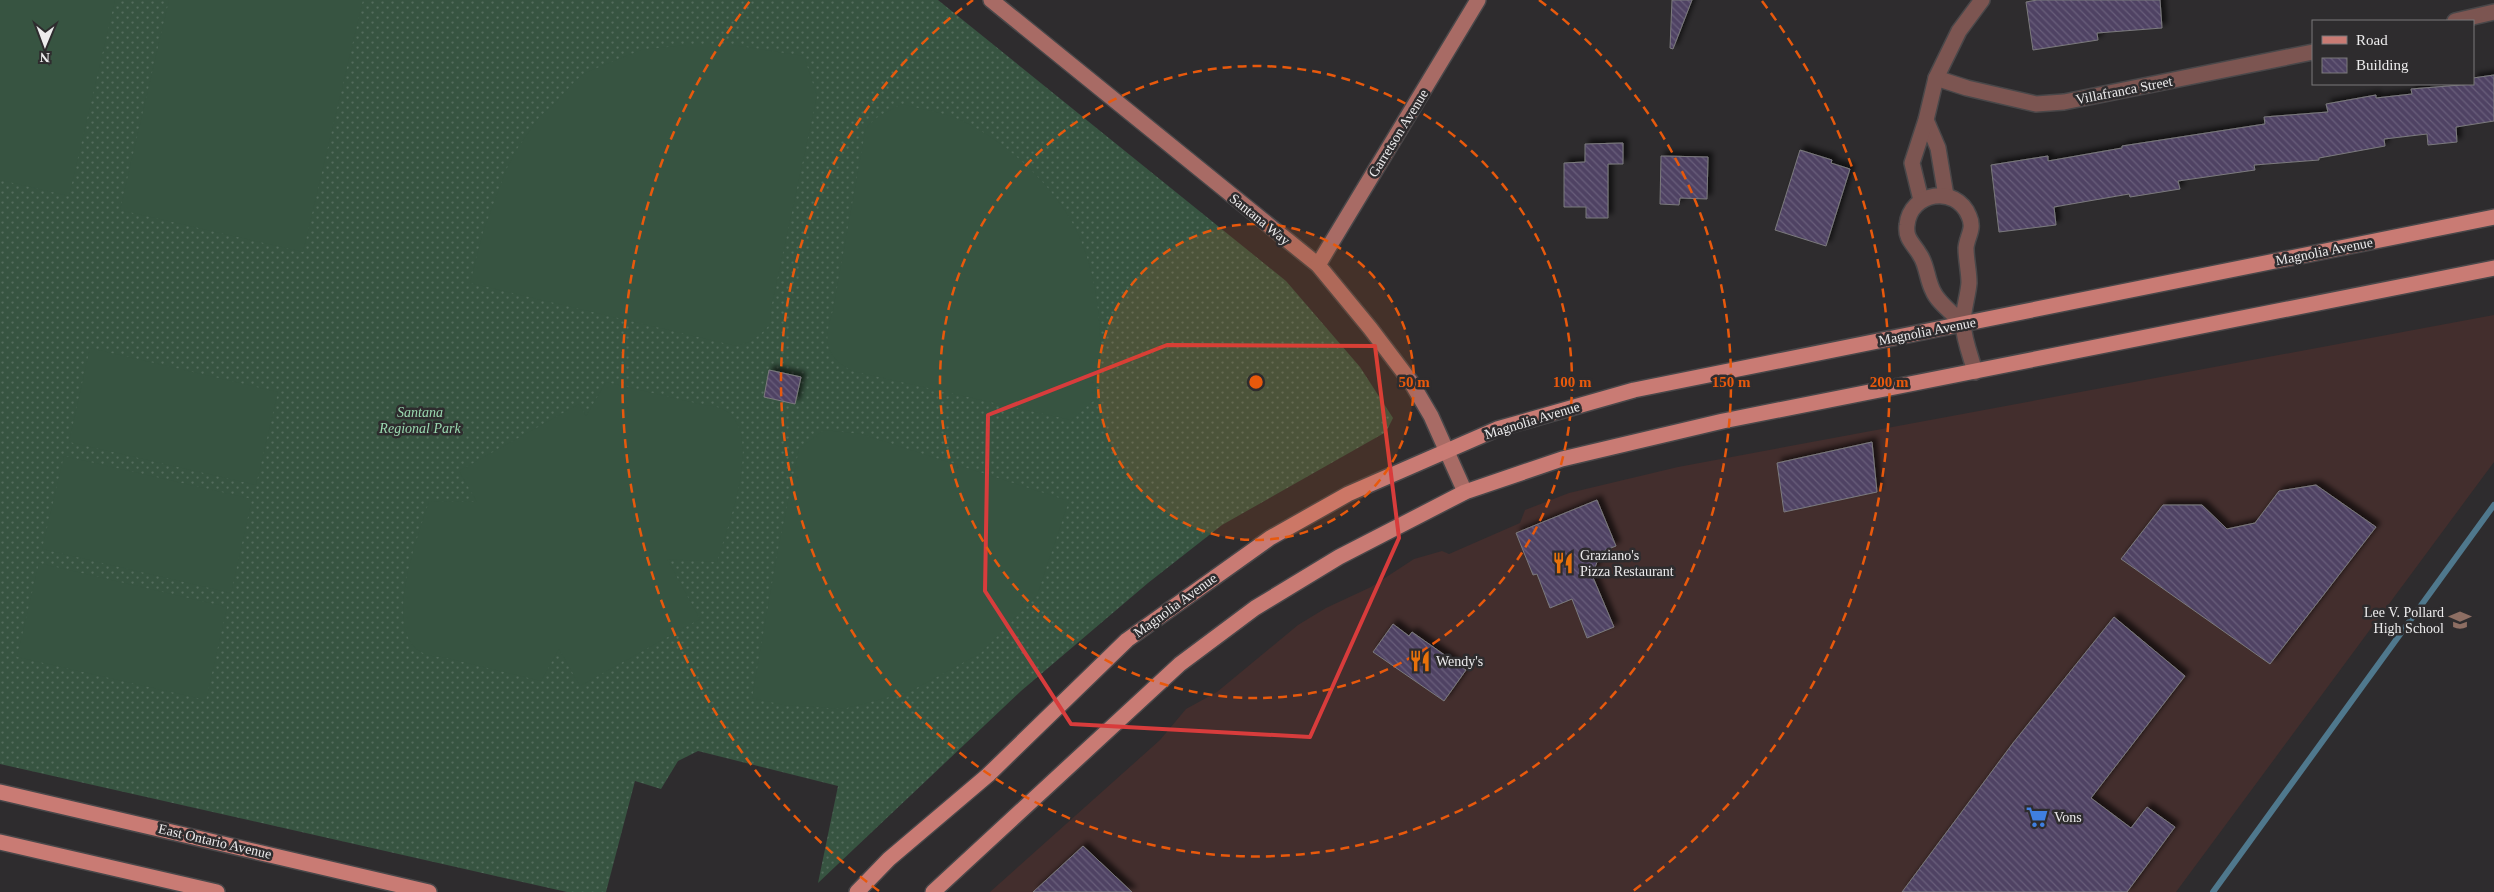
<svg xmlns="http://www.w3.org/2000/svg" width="2494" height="892" font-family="'Times New Roman',serif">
	<defs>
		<pattern id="grass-dots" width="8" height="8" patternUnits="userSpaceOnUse" patternTransform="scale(1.25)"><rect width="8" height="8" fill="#375441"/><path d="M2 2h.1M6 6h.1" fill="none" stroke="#546d5d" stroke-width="1.8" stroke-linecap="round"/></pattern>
		<pattern id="building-back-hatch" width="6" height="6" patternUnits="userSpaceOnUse" patternTransform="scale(1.25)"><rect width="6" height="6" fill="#4f4364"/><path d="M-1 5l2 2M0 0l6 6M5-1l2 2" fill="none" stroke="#695e7a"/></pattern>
		<filter id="shadow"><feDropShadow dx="4.5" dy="-4.5" stdDeviation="2.5" flood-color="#0009"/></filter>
	</defs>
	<rect width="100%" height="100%" fill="#2e2c2e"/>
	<!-- commercial -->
	<polygon fill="#432e2d" points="2494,315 2494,462 2176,892 990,892 1160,740 1186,709 1217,692 1298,625 1326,608 1371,587 1414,559 1442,551 1449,554 1520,523 1525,510 1569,493 1678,467"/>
	<!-- grass -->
	<polygon fill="url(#grass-dots)" points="0,0 938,0 1286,281 1360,367 1393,418 1386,432 1222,525 1148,583 1021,691 818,883 838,786 698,751 678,761 661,789 635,781 606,892 567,892 0,764"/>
	<!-- garden -->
	<g fill="#375441">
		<polygon points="0,0 115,0 69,196 0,180"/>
		<polygon points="169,0 363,0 303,252 120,210"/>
		<path d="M686 45H733L804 56 817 96 770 313 771 323C760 336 752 342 736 346L470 283 483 232 507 168 517 149 540 116 552 107 575 81 587 72 641 50Z"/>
		<path d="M902 104C919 109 937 111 953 117 998 134 1051 182 1073 224 1091 256 1099 301 1100 337 1101 358 1096 381 1093 401L1071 420 852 371C823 355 824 340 833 310L866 127 879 116Z"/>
		<polygon points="90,348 278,392 256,485 69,442"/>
		<path d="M606 382 704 405C776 407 728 524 717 562L667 559 700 619 580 686 559 649 541 681 442 657C370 656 418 538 429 501L477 502 459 471 579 404 586 416Z"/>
		<polygon points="824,430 861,434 1069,501 1037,595 981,653 909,692 843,709 784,705 752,698 777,555 799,449"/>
		<polygon points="64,456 252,499 231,593 42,549"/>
		<polygon points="39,563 227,607 206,700 17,657"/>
	</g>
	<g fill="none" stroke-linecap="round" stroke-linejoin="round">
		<!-- stream -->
		<polyline stroke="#4f788d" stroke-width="6" points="2213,892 2494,505"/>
	</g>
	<!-- building -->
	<g fill="url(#building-back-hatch)" stroke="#7b7a7d" filter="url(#shadow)">
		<polygon points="1672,0 1692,0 1673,49 1670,48"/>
		<polygon points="2037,0 2160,0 2162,28 2097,33 2098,40 2033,50 2026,2"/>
		<polygon points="2494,75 2494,121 2456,127 2457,142 2428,145 2427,134 2384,139 2385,146 2319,158 2319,160 2254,165 2255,170 2178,181 2180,189 2130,197 2129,194 2054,207 2056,225 1999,232 1991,165 2048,156 2048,161 2122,148 2122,146 2265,124 2264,117 2328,112 2326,104 2376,95 2376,98 2412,94 2411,89 2473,84 2473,78"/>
		<polygon points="1623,143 1623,164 1608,164 1608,218 1586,218 1586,207 1564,207 1564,163 1585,162 1585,144"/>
		<polygon points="1800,150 1832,160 1831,163 1850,169 1826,246 1775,230"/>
		<polygon points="1661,156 1708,157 1707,199 1680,198 1679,205 1660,204"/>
		<polygon points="769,370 801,377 795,404 764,397"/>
		<polygon points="1872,442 1877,492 1784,512 1777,463"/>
		<polygon points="2316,485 2376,527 2270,664 2121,559 2163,505 2202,505 2227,529 2255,523 2279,491"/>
		<polygon points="1597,500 1616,546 1601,552 1592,575 1614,627 1587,638 1572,599 1550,608 1537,574 1533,575 1516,533"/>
		<polygon points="2114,617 2185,676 2091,798 2131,828 2147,807 2175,827 2127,892 1902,892 2013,743"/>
		<polygon points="1393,624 1409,636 1412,632 1466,670 1444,701 1373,652"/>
		<polygon points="1083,846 1132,892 1033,892"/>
	</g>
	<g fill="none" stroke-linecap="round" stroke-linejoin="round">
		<!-- street casing -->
		<g stroke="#494749" stroke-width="18">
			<g id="street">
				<polyline points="2455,21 2494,12"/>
				<polyline points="1936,78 1967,88 2036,104 2064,102 2313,52"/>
				<polyline points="1926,120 1938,148 1946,196"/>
				<polyline points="1921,200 1912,163 1926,120 1936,78 1959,31 1982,0"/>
				<path d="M1963 324C1954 314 1938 303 1933 291 1927 280 1927 265 1920 255 1914 244 1905 239 1907 225 1910 192 1956 184 1969 216 1975 229 1967 236 1966 248 1966 260 1969 271 1969 283 1968 296 1963 310 1963 324 1964 340 1971 357 1975 372"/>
			</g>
		</g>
		<!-- secondary casing -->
		<g stroke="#494749" stroke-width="18">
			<g id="secondary">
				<polyline points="991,0 1318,265 1370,328 1411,382 1431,416 1465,492"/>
				<polyline points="1318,265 1478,0"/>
			</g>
		</g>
		<!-- primary casing -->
		<g stroke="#494749" stroke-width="18">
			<g id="primary">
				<polyline points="0,792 429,892"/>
				<polyline points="0,842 217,892"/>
				<polyline points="857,892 889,859 988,775 1127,640 1270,538 1348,494 1497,429 1634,390 2494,217"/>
				<polyline points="933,892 1180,664 1255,608 1339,557 1465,492 1562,459 1723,421 2494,268"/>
			</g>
		</g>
		<!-- street -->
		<use href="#street" stroke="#7c5551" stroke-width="15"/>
		<!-- secondary -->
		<use href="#secondary" stroke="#a86b65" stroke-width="15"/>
		<!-- primary -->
		<use href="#primary" stroke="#c97b74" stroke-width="15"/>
	</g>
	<!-- marked area -->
	<path fill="none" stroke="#d83c3c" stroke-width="4" stroke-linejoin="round" d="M1167 345 1375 346 1399 538 1310 737 1071 724 985 591 988 415Z"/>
	<!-- distance rings -->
	<circle cx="1256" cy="382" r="158" fill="#e8590c" fill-opacity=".12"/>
	<g fill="none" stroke="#e8590c" stroke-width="2.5" stroke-dasharray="9 6">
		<circle cx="1256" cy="382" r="158"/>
		<circle cx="1256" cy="382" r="316"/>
		<path d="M1539 0A475 475 0 1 1 973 0"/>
		<path d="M879 891A633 633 0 0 1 750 1M1762 1A633 633 0 0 1 1633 891"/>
	</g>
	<!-- icons -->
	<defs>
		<g id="restaurant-bare" transform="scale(1.725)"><path d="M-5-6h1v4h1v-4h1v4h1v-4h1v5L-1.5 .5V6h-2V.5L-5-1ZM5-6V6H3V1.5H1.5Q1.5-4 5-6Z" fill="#e8710a" stroke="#2e2c2e" stroke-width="2.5" paint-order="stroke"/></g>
		<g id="school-bare" transform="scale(1.725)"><path d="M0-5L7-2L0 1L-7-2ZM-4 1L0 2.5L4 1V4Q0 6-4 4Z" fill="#8d6e63" stroke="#2e2c2e" stroke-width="2.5" paint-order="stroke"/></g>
		<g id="supermarket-bare" transform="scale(1.725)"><path d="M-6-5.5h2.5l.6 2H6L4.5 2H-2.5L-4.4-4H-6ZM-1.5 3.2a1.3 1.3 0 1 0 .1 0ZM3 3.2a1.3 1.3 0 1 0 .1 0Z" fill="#3f7fe0" stroke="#2e2c2e" stroke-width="2.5" paint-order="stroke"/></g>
	</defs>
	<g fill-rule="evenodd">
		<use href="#restaurant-bare" x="1563" y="563"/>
		<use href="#school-bare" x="2460" y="620"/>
		<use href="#restaurant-bare" x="1420" y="661"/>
		<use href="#supermarket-bare" x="2037" y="817"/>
	</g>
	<g text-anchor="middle" stroke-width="5" stroke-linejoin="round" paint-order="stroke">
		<!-- street labels -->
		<g font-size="14" fill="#edeced" stroke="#2e2c2e">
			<text transform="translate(2124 90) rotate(-11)" y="5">Villafranca Street</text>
			<text transform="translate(1398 133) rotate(-58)" y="5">Garretson Avenue</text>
			<text transform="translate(1260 219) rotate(39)" y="5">Santana Way</text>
			<text transform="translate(2324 251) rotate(-11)" y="5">Magnolia Avenue</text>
			<text transform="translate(1927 331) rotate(-11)" y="5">Magnolia Avenue</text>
			<text transform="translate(1532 420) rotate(-17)" y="5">Magnolia Avenue</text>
			<text transform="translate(1175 605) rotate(-36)" y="5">Magnolia Avenue</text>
			<text transform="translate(215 841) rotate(13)" y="5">East Ontario Avenue</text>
		</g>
		<!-- park labels -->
		<g font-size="14" font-style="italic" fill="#9bdab1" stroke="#2e2c2e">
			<text x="420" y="417">Santana<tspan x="420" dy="16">Regional Park</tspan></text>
		</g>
		<!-- poi labels -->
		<g font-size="14" fill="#edeced" stroke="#2e2c2e" text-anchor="start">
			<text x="1580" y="560">Graziano's<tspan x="1580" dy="16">Pizza Restaurant</tspan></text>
			<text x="2444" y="617" text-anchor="end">Lee V. Pollard<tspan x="2444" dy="16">High School</tspan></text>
			<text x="1436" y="666">Wendy's</text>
			<text x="2054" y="822">Vons</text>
		</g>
	</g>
	<circle cx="1256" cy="382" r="8" fill="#e8590c" stroke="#2e2c2e" stroke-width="2.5"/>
	<g font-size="15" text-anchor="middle" font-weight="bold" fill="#e8590c" stroke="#2e2c2e" stroke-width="5" stroke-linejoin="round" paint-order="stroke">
		<text x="1414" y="387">50 m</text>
		<text x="1572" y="387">100 m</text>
		<text x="1731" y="387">150 m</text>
		<text x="1889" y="387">200 m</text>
	</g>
	<!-- legend -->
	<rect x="2312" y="20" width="162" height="65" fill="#2e2c2e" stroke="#7a797a"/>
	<rect x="2322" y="36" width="25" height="8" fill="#c97b74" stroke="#7a797a"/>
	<text x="2356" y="45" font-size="15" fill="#edeced">Road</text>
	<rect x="2322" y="58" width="25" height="15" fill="url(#building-back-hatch)" stroke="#7a797a"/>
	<text x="2356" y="70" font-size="15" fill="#edeced">Building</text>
	<!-- north arrow -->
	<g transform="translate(45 45) rotate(181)" stroke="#2e2c2e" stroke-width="4" paint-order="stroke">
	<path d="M0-4L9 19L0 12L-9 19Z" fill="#edeced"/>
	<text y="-8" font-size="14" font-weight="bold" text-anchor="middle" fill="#edeced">N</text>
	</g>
</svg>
